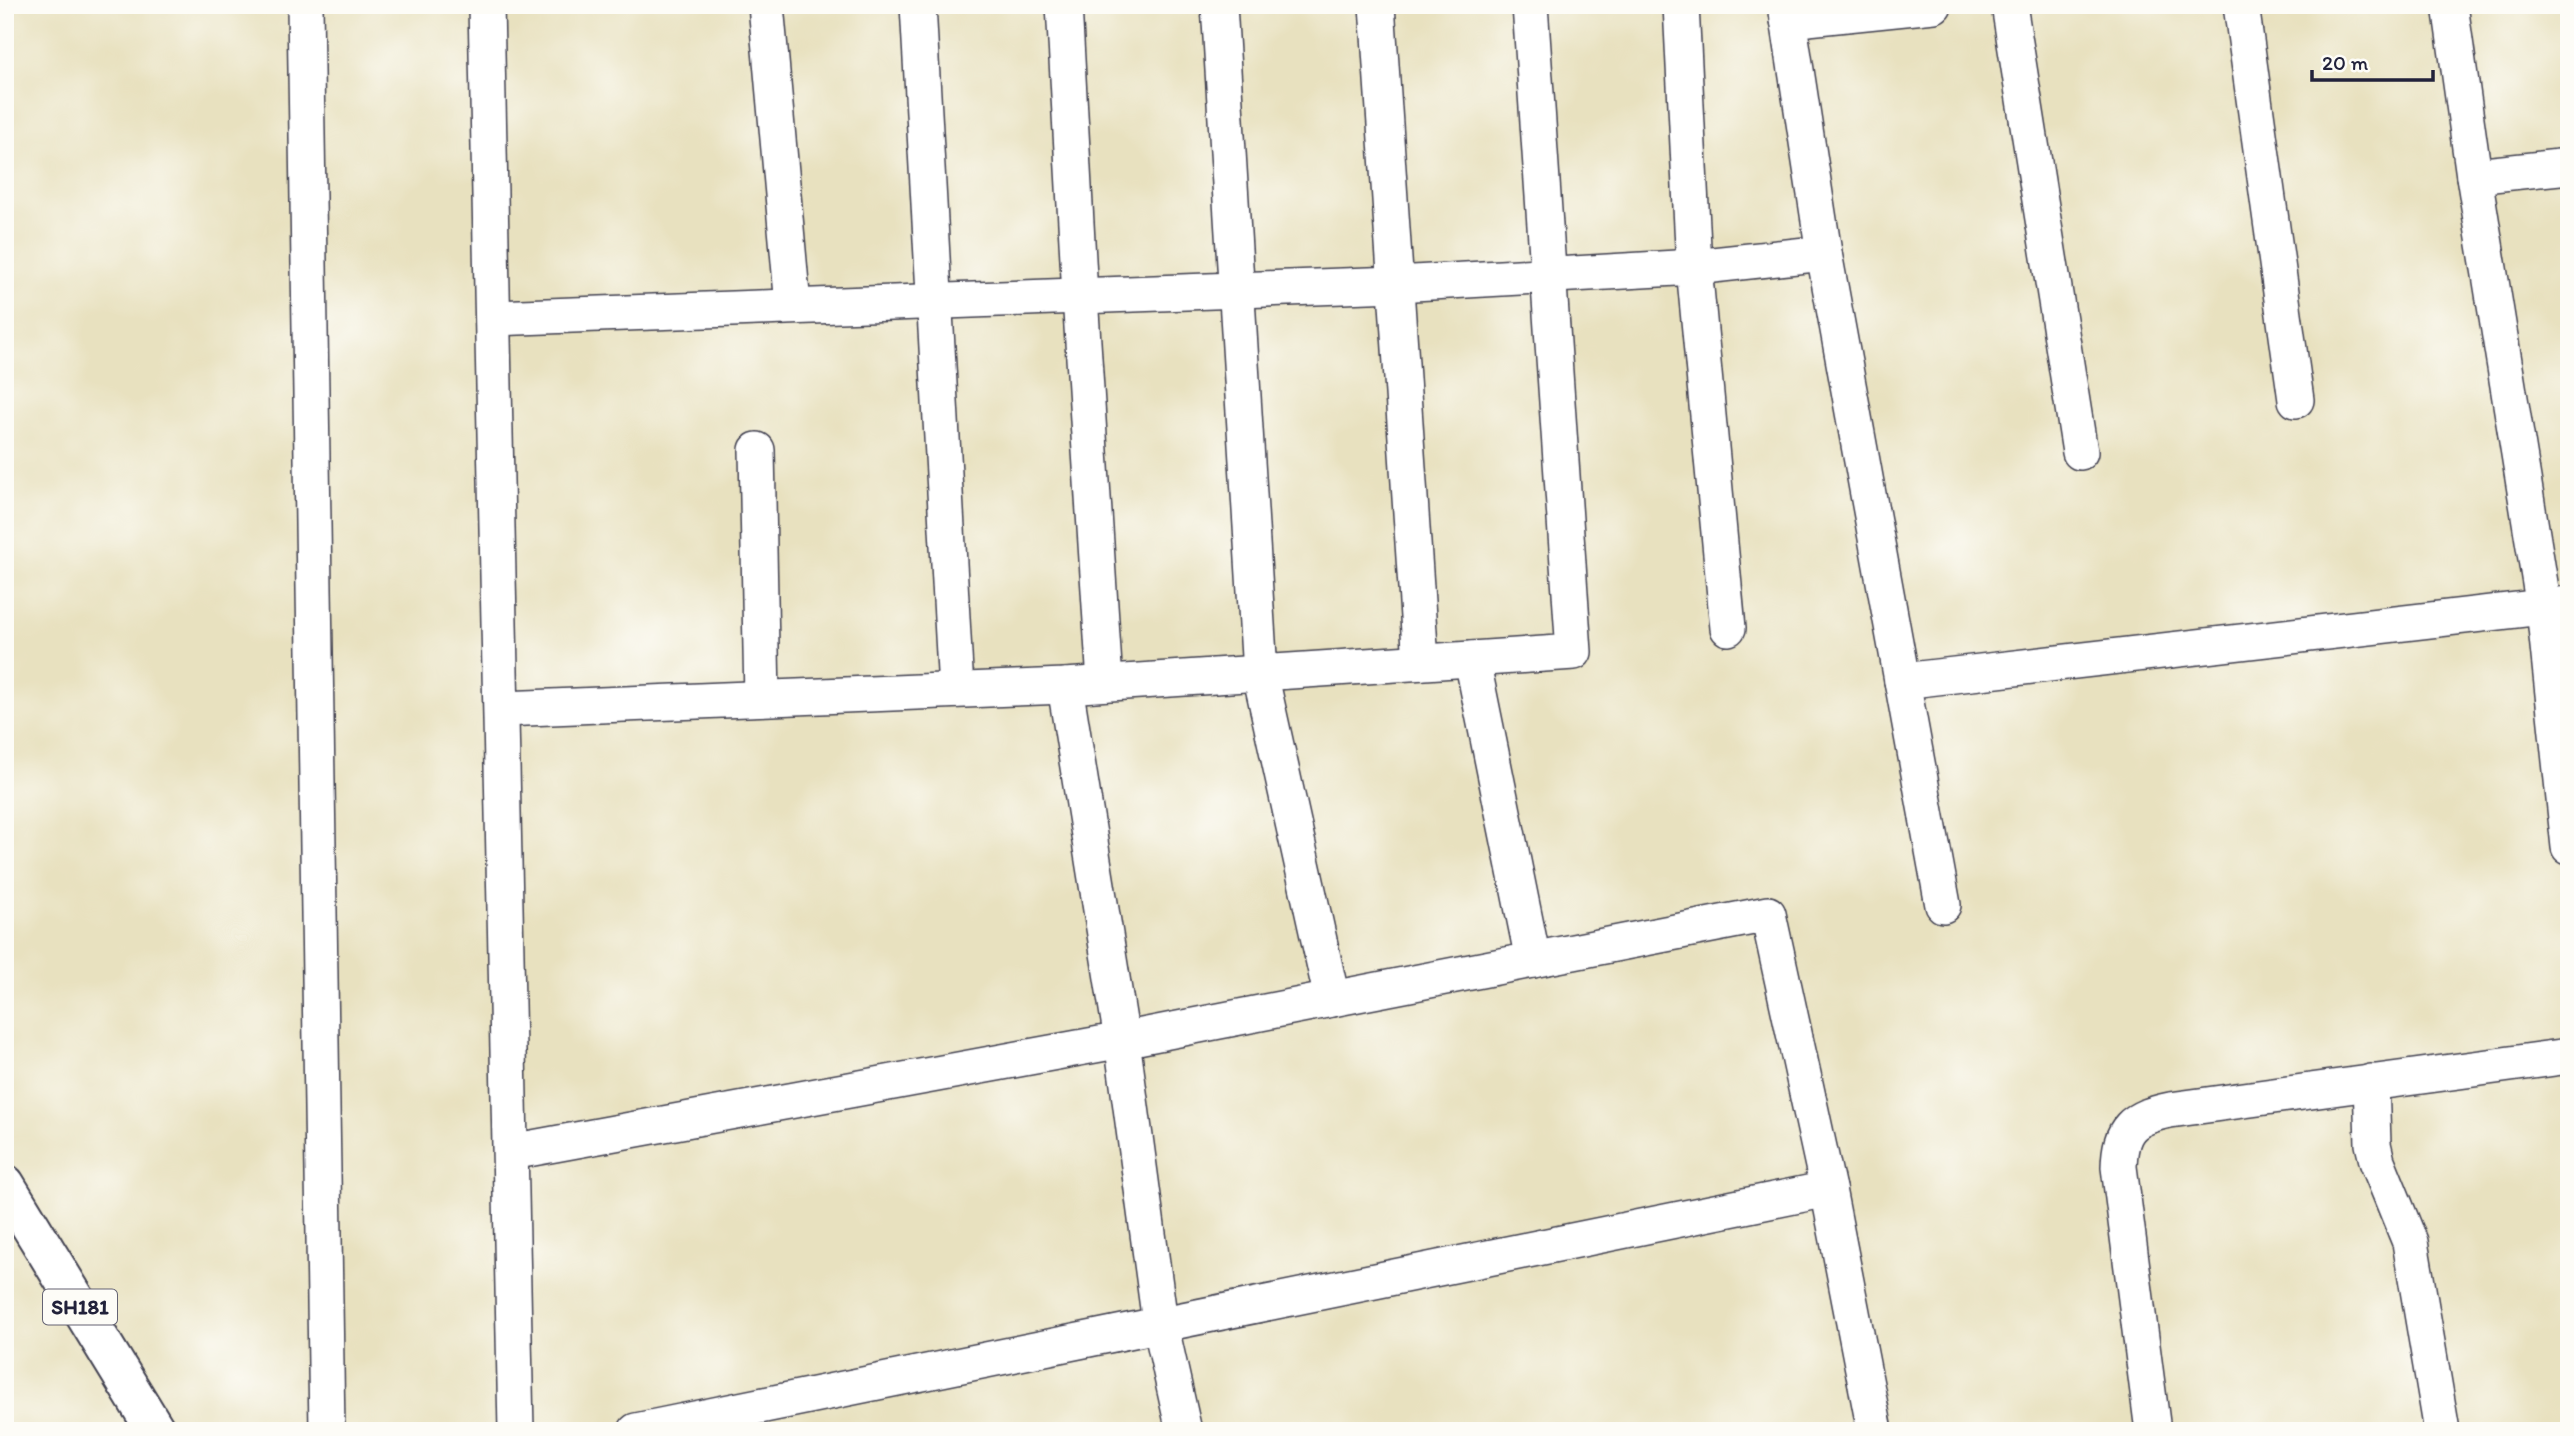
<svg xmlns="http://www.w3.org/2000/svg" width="2574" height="1436" font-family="Itim,sans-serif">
	<rect width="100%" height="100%" fill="#fdfcf7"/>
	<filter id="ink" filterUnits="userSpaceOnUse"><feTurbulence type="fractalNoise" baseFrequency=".0143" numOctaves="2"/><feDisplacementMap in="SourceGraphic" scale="14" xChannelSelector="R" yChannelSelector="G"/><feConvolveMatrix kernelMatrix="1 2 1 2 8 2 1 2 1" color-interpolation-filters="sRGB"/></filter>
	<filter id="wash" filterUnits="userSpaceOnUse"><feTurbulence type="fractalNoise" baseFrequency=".00686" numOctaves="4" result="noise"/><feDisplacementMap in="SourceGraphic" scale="28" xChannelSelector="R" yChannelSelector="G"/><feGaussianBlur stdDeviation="1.57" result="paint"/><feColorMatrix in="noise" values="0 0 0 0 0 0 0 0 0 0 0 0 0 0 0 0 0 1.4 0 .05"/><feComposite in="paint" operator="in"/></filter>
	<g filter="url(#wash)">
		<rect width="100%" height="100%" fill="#e8e1bf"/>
	</g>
	<g filter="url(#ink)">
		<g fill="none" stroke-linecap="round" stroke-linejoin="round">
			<!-- minor casing -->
			<g stroke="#403f4f" stroke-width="38">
				<g id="minor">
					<polyline points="305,5 327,1431"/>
					<polyline points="486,5 516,1431"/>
					<polyline points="766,5 793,306"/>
					<polyline points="918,5 956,690"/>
					<polyline points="1064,5 1080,296 1105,683"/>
					<polyline points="1219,5 1260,673 1332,999"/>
					<polyline points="1377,5 1421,662"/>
					<polyline points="1681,5 1694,267 1728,628"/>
					<polyline points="2009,5 2080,452"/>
					<polyline points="2241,5 2296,400"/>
					<polyline points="2450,5 2474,176 2544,608 2569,847"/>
					<polyline points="1788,20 1934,5"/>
					<polyline points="2474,176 2569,166"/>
					<polyline points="1824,253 1943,905"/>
					<polyline points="494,318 1396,284 1694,267 1824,253 1786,5"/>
					<polyline points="757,450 762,698"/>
					<polyline points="1472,659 1533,960"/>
					<polyline points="1902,681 2569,604"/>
					<polyline points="1065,686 1122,1040 1160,1323 1184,1431"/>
					<polyline points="502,709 1065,686 1574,652 1530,5"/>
					<polyline points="2371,1082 2373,1144 2377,1161 2410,1242 2442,1431"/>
					<polyline points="511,1152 1122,1040 1768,914 1828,1189 1875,1431"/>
					<polyline points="636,1431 1828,1189"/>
					<path d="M2153 1431 2119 1167C2120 1128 2132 1118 2170 1110L2569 1056"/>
				</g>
			</g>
			<!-- primary casing -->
			<g stroke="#403f4f" stroke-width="42">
				<polyline id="primary" points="5,1184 156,1431"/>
			</g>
			<!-- minor -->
			<use href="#minor" stroke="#fff" stroke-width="35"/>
			<!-- primary -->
			<use href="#primary" stroke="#fff" stroke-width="38"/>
		</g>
	</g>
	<g text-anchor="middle" stroke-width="7" stroke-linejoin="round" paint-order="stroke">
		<!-- shield labels -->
		<rect fill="#fdfcf7" stroke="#646373" stroke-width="2" x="43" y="1289.5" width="74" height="35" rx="5"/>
		<g font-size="21" font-weight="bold" fill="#22223b">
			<text x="80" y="1314">SH181</text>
		</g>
	</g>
	<!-- margin -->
	<rect width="2574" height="1436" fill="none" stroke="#fdfcf7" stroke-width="28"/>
	<!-- scale -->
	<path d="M2312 70v10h121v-10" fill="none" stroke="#22223b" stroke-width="3.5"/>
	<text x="2322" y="70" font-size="21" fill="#22223b" stroke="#fdfcf7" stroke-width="5" paint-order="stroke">20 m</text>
</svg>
